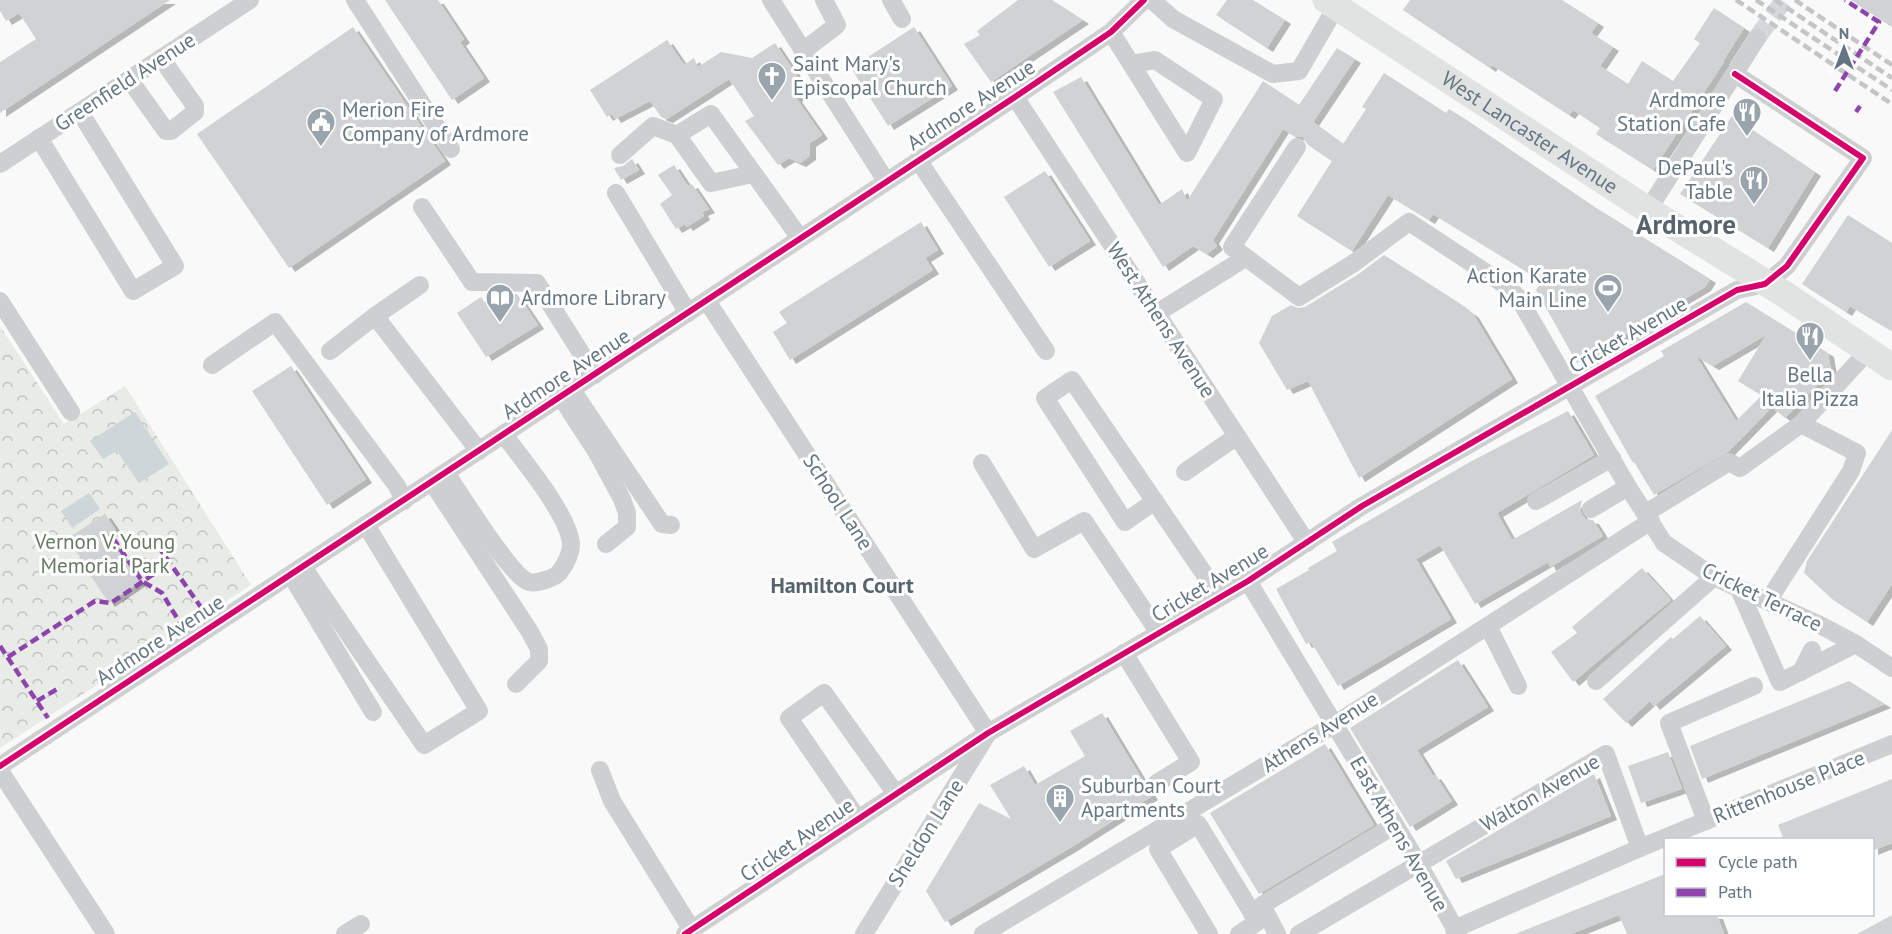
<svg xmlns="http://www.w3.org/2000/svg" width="1892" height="934" font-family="'PT Sans',sans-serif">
	<defs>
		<pattern id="park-crowns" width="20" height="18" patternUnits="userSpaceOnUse" patternTransform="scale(1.5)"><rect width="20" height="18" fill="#e8ebe6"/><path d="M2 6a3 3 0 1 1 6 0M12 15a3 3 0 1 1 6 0" fill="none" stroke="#c0c3c0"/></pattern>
		<filter id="shadow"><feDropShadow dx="6" dy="4" stdDeviation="0" flood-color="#0004"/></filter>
	</defs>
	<rect width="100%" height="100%" fill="#f9f9f9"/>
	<!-- park -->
	<polygon fill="url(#park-crowns)" points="0,326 64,424 125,386 251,585 0,748"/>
	<!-- water -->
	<g fill="#ced6d9">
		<polygon points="135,412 169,464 139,483 117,451 103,459 90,441"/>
		<polygon points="89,493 100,509 72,528 61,511"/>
	</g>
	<!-- building -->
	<g fill="#d0d2d3" fill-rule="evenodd" filter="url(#shadow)">
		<polygon points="0,0 170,0 0,113 0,62 36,39 19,13 6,21 0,11"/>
		<polygon points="385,0 438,0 464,39 460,42 484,78 452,100"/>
		<polygon points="1018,0 1052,0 1083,20 991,82 964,44 980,35 977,31"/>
		<polygon points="1227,0 1253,0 1285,20 1267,48 1216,15"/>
		<polygon points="1410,0 1562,0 1598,23 1591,33 1613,47 1600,66 1628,84 1642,61 1673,81 1700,43 1694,39 1714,8 1744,28 1723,61 1724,62 1653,170 1596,134 1600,128 1573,110 1569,115 1492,65 1490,68 1403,10"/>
		<polygon points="1851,0 1892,0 1892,27"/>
		<polygon points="353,27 445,161 289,268 197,134"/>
		<polygon points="914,27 952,86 888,126 851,68"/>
		<polygon points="667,40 684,65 694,58 698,67 721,52 752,58 775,43 807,91 796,98 822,135 810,143 810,156 800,163 789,158 778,165 745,121 754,116 729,79 667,119 661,117 650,101 615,119 612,114 607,117 590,90"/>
		<polygon points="1337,48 1355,59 1313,122 1343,144 1366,109 1362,107 1384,73 1446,113 1449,109 1465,119 1590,204 1710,279 1705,287 1577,363 1536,290 1542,281 1433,214 1429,220 1388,195 1352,251 1297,216 1332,161 1308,145 1303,137 1294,136 1283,129 1213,240 1217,246 1207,254 1193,246 1163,267 1053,92 1081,77 1159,205 1182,189 1187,201 1263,81 1299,105"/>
		<polygon points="1732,116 1815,172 1768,248 1680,194"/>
		<polygon points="632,159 639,170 621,180 614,168 623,166"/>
		<polygon points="674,165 688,186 692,184 709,209 702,212 704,216 687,227 685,224 676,229 660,204 672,195 658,175"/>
		<polygon points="1045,171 1090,241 1049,267 1004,197"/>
		<polygon points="1848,215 1892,243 1892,331 1850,306 1846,312 1802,284"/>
		<polygon points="921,222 938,250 925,258 933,270 790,360 773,332 787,323 779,312"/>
		<polygon points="1384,255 1459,303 1473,314 1512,379 1359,478 1308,381 1287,390 1259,343 1272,316 1291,305 1298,308 1305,307 1360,273"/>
		<polygon points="514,294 517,294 538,325 486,357 457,313 481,297 490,310"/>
		<path d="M1746 302 1828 353 1831 371 1785 418 1772 407 1729 451 1654 495 1634 462 1633 463 1595 396 1664 356 1661 351ZM1766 335 1738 381 1762 395 1736 421 1696 356 1713 366Z"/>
		<polygon points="291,366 366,479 327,505 252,391"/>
		<polygon points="1568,411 1594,455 1497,513 1512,540 1582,500 1580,509 1582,515 1586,519 1593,520 1603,536 1550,567 1548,562 1475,604 1440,545 1416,559 1451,619 1338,686 1311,642 1306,644 1276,589 1309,570 1308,568 1337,551 1332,542 1468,463"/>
		<polygon points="1892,430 1892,584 1867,622 1832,599 1804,573 1807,561"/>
		<polygon points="105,514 116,530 107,535 140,582 109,603 80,560 81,559 68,538"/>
		<polygon points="1642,568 1671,600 1573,682 1551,652 1577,633 1572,627"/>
		<polygon points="1700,616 1726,646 1654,706 1650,701 1626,723 1603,699 1671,637 1673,639"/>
		<polygon points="1458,660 1488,707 1417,750 1433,776 1435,775 1452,801 1410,827 1350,728"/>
		<polygon points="1849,681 1885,704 1702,779 1690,746"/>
		<polygon points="1102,713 1152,796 1070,848 945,922 926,891 979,803 1011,819 990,785 1024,766 1035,785 1085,756 1070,731"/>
		<polygon points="1325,744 1374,825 1259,894 1210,813"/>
		<polygon points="1668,752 1682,789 1641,803 1628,766"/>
		<polygon points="1594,774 1611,816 1456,879 1446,861"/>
		<polygon points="1892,779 1892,843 1872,851 1872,840 1784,840 1778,825"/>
		<polygon points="1665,874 1665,915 1717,915 1724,934 1627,934 1619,915 1571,934 1515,934"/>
		<polygon points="1892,915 1892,934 1857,934"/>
	</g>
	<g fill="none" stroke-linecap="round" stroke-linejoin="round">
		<!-- minor-tunnel -->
		<polyline stroke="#d4d8dc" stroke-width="18" stroke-dasharray="18 9" stroke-linecap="butt" points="1757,38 1784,0"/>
		<!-- minor -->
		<g stroke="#cecfd0" stroke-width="18">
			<polyline points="355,0 451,149"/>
			<polyline points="771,0 886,181"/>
			<polyline points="891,0 902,19"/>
			<polyline points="1152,0 1173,19 1273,74 1299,71 1336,7"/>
			<polyline points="1111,32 1187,153 1214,99 1155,60 1131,64"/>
			<polyline points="803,51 837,25 824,0"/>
			<polyline points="129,79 166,131 171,131 195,112 195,106 161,58"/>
			<polyline points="1015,97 1307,543"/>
			<polyline points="39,138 133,291 175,266 80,112"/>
			<polyline points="1297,147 1232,247 1299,297 1354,263 1409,222 1505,285 1518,297 1628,487 1664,543 1714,577 1820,625 1856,644 1892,668"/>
			<polyline points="620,155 653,126 677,135"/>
			<polyline points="918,160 1046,351"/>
			<polyline points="0,164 250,0"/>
			<polyline points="753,174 711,183 677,135 711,114 800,238"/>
			<polyline points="616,193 688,313"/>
			<polyline points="422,207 472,282 537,283 595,375"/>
			<polyline points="1648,210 1757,38"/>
			<polyline points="420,285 375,316 479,451"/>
			<polyline points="0,301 71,412"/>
			<polyline points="707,301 988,733 864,934"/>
			<polyline points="1157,313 1245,258"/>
			<polyline points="330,351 375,316"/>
			<polyline points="212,365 275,322 397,486 404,501"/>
			<polyline points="572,390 662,524 671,525"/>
			<polyline points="561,397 596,451 622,499 627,513 627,527 606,544"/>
			<polyline points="1801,424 1868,351"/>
			<polyline points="982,463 1034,549 1084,521 1159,633"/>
			<polyline points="1185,472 1237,436"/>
			<path d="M446 473C460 493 510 576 529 582 537 584 554 578 559 573 565 565 571 554 571 544 569 515 522 459 504 435"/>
			<polyline points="432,482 530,632 539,649 539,661 516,684"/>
			<polyline points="1155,501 1125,522 1045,398 1072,380 1220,597"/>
			<polyline points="1536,501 1612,458"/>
			<polyline points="1591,509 1628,487"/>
			<polyline points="1646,513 1729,462 1740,468 1801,424 1857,453 1851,471 1768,601"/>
			<polyline points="303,567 424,745 479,711 366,525"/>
			<polyline points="291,575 373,712"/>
			<polyline points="1248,581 1418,863 1458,934"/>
			<polyline points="1739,589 1780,682 1856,644"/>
			<polyline points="1488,626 1518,686"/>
			<polyline points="1124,653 1191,762 1157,783"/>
			<polyline points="1801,672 1812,650"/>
			<polyline points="1596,681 1714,577"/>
			<polyline points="0,766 1015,97 1111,32 1144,0"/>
			<polyline points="600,770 612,801 692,930"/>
			<polyline points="0,771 106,934"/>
			<polyline points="858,819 789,718 824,693 896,794"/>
			<polyline points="1706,821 1669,723 1754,686"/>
			<polyline points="1454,929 1640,848 1892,744"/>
			<polyline points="345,934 361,924"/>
			<polyline points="685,934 988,733 1248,581 1362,506 1737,290 1765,284 1787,266 1863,158 1735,74"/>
			<polyline points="983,934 1335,724 1651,521"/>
			<polyline points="1209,934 1158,849 1198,824 1251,911 1256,923 1239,934"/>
			<polyline points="1277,934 1262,905 1395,825"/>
			<polyline points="1299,934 1606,754 1640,848"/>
		</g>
		<!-- highway -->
		<path stroke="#e1e2e2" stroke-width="27" id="s1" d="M1326 0 1648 210 1784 294 1892 367"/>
		<!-- rail -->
		<g stroke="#c3c5c6" stroke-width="4.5" stroke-dasharray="9 4.5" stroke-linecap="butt">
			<polyline points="1736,0 1892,104"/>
			<polyline points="1756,0 1892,90"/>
			<polyline points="1775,0 1892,78"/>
			<polyline points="1795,0 1892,65"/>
		</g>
		<!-- quiet -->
		<g stroke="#8e44ad" stroke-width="4.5" stroke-dasharray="9 4.5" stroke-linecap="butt">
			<polyline points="1835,91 1879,22 1845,0"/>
			<polyline points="1856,112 1860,106"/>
			<polyline points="113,538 142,581 162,593 183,628"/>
			<polyline points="158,546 205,613"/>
			<polyline points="0,646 48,718"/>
			<polyline points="8,657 95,601 111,603 170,563"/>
			<polyline points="37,701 59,688"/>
		</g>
		<!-- cycleway casing -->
		<g stroke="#fff" stroke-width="10">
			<g id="cycleway">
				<polyline points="0,766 1015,97 1111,32 1144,0"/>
				<polyline points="685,934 988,733 1248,581 1362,506 1737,290 1765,284 1787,266 1863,158 1735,74"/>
			</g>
		</g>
		<!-- cycleway -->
		<use href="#cycleway" stroke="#d6006c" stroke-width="6"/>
	</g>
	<!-- icons -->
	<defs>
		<g id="church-pin" transform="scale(1.5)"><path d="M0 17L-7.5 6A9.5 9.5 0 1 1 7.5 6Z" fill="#99a4ac" stroke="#fff"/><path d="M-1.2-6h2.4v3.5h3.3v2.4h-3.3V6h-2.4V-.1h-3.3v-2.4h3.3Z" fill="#fff"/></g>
		<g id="restaurant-pin" transform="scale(1.5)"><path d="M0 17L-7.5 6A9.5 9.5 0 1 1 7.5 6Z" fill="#99a4ac" stroke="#fff"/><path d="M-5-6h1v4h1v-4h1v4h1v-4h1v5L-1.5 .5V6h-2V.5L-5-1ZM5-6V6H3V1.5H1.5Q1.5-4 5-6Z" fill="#fff"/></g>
		<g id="civic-pin" transform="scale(1.5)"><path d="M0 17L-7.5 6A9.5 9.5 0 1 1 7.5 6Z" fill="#99a4ac" stroke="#fff"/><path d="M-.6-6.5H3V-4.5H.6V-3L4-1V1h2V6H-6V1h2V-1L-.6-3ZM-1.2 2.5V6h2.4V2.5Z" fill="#fff"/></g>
		<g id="stadium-pin" transform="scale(1.5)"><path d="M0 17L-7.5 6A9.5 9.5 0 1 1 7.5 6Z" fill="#99a4ac" stroke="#fff"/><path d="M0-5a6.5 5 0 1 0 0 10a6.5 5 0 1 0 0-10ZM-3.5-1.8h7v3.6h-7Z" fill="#fff"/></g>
		<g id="library-pin" transform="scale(1.5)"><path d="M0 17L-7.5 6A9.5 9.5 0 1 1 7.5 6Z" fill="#99a4ac" stroke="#fff"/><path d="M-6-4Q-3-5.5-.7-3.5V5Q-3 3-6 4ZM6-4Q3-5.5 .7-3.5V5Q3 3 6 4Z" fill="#fff"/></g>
		<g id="building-pin" transform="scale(1.5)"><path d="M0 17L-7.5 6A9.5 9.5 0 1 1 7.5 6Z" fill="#99a4ac" stroke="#fff"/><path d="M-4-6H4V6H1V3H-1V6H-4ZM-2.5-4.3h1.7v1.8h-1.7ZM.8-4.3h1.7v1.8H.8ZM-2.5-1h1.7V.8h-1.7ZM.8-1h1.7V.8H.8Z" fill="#fff"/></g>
	</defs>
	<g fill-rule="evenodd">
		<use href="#church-pin" x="772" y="76"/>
		<use href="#restaurant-pin" x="1747" y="112"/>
		<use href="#civic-pin" x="321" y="122"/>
		<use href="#restaurant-pin" x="1754" y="180"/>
		<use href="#stadium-pin" x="1608" y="288"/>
		<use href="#library-pin" x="500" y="298"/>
		<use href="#restaurant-pin" x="1810" y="336"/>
		<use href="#building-pin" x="1060" y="798"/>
	</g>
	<g text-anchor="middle" stroke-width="6" stroke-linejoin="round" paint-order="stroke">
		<!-- poi labels -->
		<g font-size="21" fill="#657683" stroke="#fff" text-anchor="start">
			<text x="793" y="71">Saint Mary's<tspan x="793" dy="24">Episcopal Church</tspan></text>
			<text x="1726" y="107" text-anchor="end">Ardmore<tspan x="1726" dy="24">Station Cafe</tspan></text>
			<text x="342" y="117">Merion Fire<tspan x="342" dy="24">Company of Ardmore</tspan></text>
			<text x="1733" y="175" text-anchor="end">DePaul's<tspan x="1733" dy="24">Table</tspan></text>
			<text x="1587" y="283" text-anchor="end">Action Karate<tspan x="1587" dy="24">Main Line</tspan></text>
			<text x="521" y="305">Ardmore Library</text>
			<text x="1810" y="382" text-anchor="middle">Bella<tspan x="1810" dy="24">Italia Pizza</tspan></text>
			<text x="1081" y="793">Suburban Court<tspan x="1081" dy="24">Apartments</tspan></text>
		</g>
		<!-- street labels -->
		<g font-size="21" fill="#657683" stroke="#fff">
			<text transform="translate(125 82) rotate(-33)" y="7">Greenfield Avenue</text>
			<text transform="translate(971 105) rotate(-33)" y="7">Ardmore Avenue</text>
			<text dy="7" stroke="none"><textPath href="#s1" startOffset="243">West Lancaster Avenue</textPath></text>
			<text transform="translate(1161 320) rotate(57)" y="7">West Athens Avenue</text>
			<text transform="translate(1628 335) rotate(-30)" y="7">Cricket Avenue</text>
			<text transform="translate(566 374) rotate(-33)" y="7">Ardmore Avenue</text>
			<text transform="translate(838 502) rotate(57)" y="7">School Lane</text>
			<text transform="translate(1210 583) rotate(-31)" y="7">Cricket Avenue</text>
			<text transform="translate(1762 597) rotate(26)" y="7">Cricket Terrace</text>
			<text transform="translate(160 640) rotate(-33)" y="7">Ardmore Avenue</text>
			<text transform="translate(1320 732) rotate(-32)" y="7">Athens Avenue</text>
			<text transform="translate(1789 787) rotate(-22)" y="7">Rittenhouse Place</text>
			<text transform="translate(1540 793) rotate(-30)" y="7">Walton Avenue</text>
			<text transform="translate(926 833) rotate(-58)" y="7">Sheldon Lane</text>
			<text transform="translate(1399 834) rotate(60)" y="7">East Athens Avenue</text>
			<text transform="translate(797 840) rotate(-34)" y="7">Cricket Avenue</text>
		</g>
		<!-- park labels -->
		<g font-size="21" fill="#687a64" stroke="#fff">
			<text x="105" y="549">Vernon V. Young<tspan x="105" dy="24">Memorial Park</tspan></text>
		</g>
		<!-- neighbourhood labels -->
		<g font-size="22" font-weight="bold" fill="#57646e" stroke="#fff">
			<text x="842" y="593">Hamilton Court</text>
		</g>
		<!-- district labels -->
		<g font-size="27" font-weight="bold" fill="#57646e" stroke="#fff">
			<text x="1686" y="234">Ardmore</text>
		</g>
	</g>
	<!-- legend -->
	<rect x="1664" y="838" width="210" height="78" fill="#ffffff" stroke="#c1c8cd" stroke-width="1.5"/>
	<rect x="1676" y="858" width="30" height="9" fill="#d6006c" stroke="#c1c8cd" stroke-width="1.5"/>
	<text x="1718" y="868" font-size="18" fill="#657683">Cycle path</text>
	<rect x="1676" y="888" width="30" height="9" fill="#8e44ad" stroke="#c1c8cd" stroke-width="1.5"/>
	<text x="1718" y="898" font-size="18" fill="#657683">Path</text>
	<!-- north arrow -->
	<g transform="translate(1844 48)" stroke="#ffffff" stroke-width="4.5" paint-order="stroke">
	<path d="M0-4.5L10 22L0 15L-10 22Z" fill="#657683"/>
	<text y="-9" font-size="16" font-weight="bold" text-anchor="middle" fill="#657683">N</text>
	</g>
</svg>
